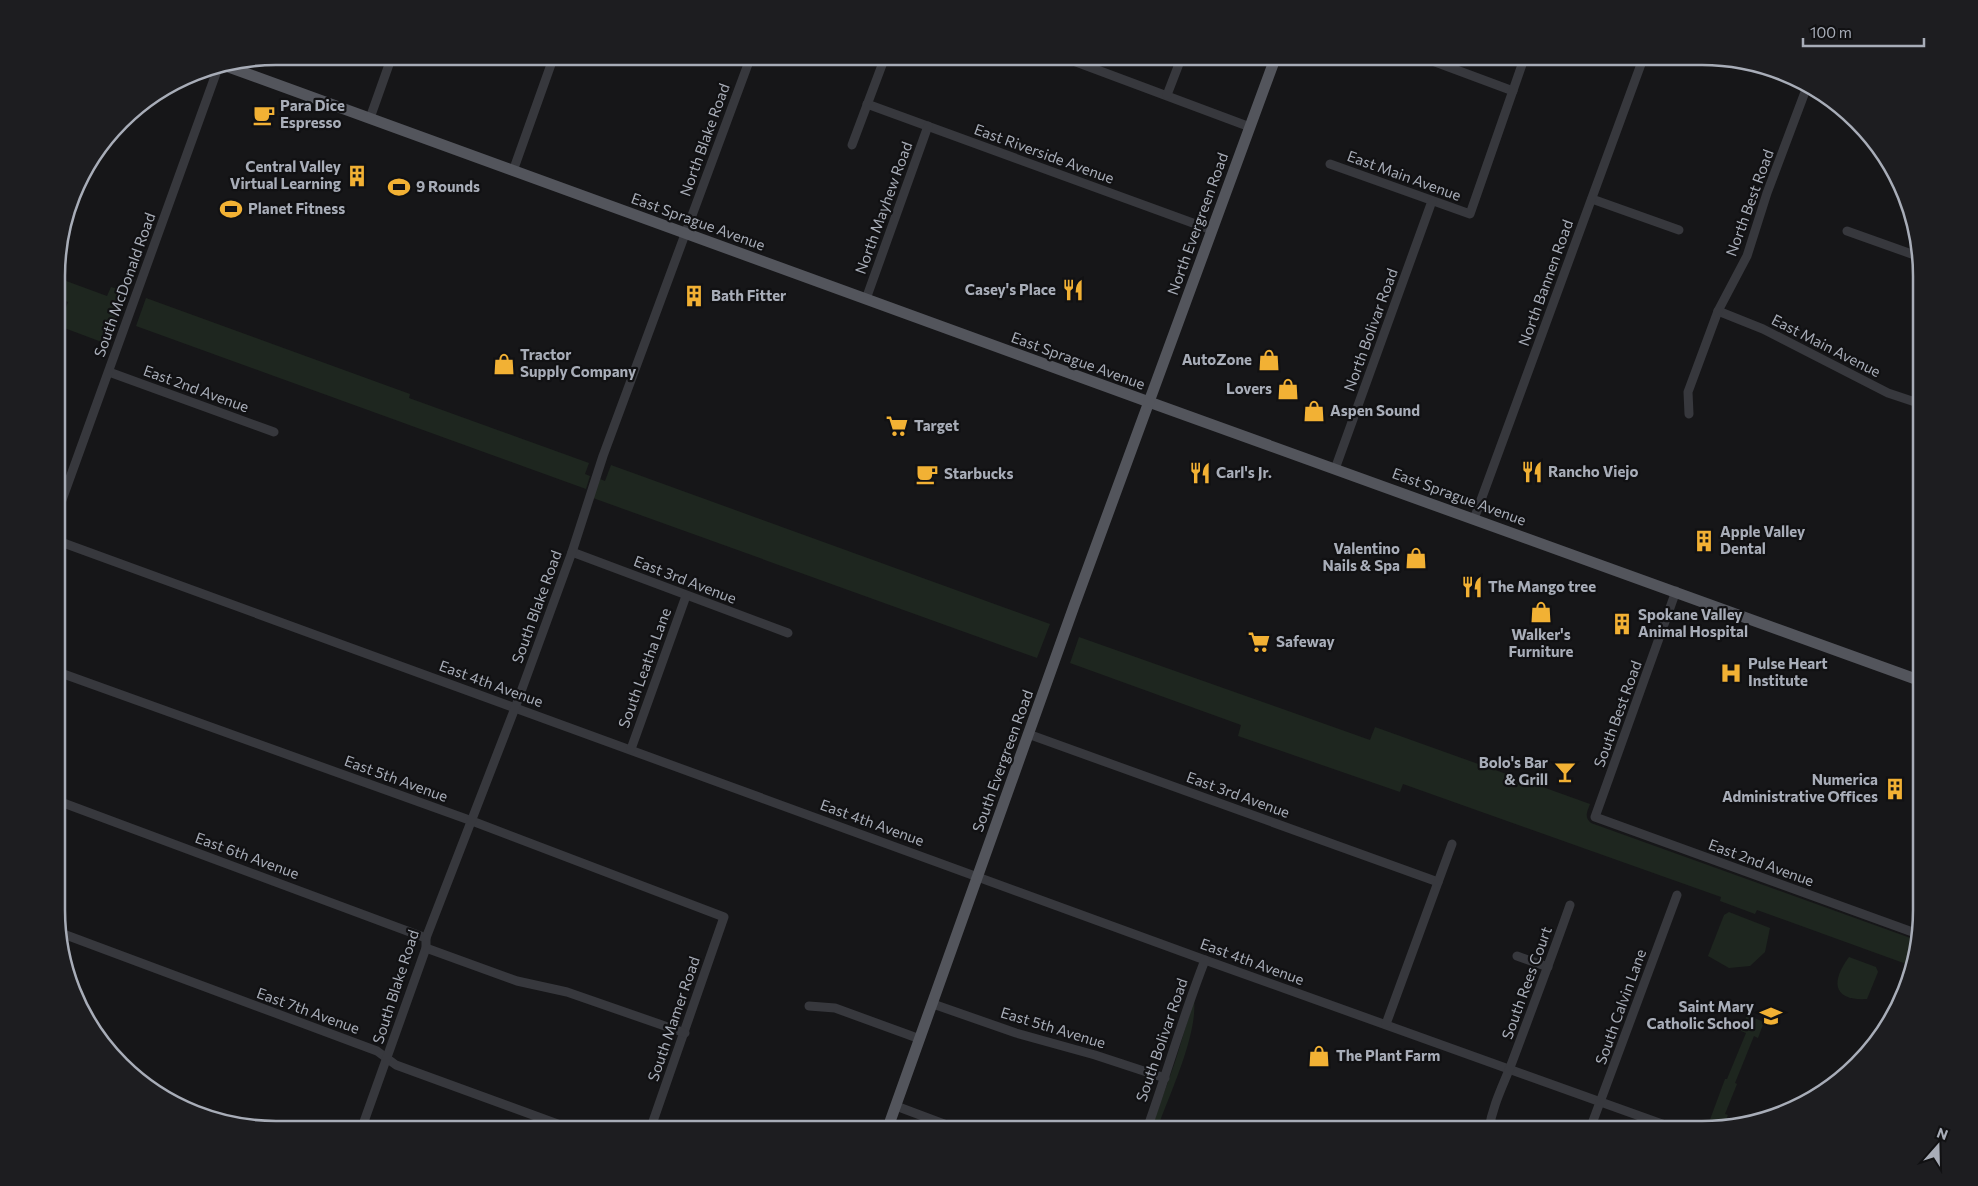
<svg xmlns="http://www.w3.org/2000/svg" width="1978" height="1186" font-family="Commissioner,sans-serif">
	<rect width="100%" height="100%" fill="#161618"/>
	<!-- green -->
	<g fill="#1e261f">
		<polygon points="58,278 107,296 111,287 125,291 107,344 59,326 68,302 58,298"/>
		<polygon points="146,298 410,394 409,398 589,463 585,474 590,476 586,489 136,326"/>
		<polygon points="611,465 1050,624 1037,658 593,498 600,479 605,481"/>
		<path d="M1079 637 1370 740 1375 727 1590 804C1587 812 1584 817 1591 823L1916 940 1909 965 1757 910 1755 914 1720 901 1721 897 1403 784 1400 792 1238 736 1241 725 1070 663Z"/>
		<polygon points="1729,912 1770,928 1765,952 1750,966 1729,968 1708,956 1724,915"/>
		<path d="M1849 957 1876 967 1878 972 1867 999C1832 1001 1831 981 1849 957Z"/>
		<path d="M1194 1000C1198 1034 1169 1096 1157 1129H1151L1175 1062Z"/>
		<polygon points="1747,1015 1764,1022 1758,1038 1754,1036 1735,1083 1737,1084 1725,1114 1728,1115 1723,1127 1718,1129 1708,1125 1725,1079 1727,1079 1746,1033 1741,1031"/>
	</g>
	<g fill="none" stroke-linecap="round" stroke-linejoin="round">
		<!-- minor -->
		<g stroke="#37383d" stroke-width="9">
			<polyline points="1060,56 1250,127"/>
			<polyline points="1419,56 1513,91"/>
			<polyline points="1167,95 1182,56"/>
			<polyline points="867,104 1212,230"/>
			<polyline points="370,118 392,56"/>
			<polyline points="852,145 885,57"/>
			<polyline points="1330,164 1470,214 1525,56"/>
			<polyline points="513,171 554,56"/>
			<polyline points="1592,199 1679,230"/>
			<polyline points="1847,231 1920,257"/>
			<polyline points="866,299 928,126"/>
			<polyline points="1718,311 1763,329 1888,393 1921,404"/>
			<polyline points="109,372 274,432"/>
			<polyline points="1689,414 1688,392 1718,311 1747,256 1767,193 1808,84"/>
			<polyline points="1335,469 1432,201"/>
			<polyline points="58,511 218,68"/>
			<polyline points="1474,519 1644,56"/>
			<polyline points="58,541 1205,960 1676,1129"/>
			<polyline points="572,552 788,633"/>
			<polyline points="1676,591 1595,817 1918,934"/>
			<polyline points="58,672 472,821 724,917 650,1130"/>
			<polyline points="1028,734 1438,882"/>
			<polyline points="631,749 686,596"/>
			<polyline points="58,801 426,938"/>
			<polyline points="58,932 377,1051 396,1065 574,1130"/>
			<polyline points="426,948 517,981 567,992 685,1033"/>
			<polyline points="1517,956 1548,967"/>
			<polyline points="933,1004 1016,1033 1095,1055 1165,1078"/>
			<polyline points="809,1006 835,1008 920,1039"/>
			<polyline points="1386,1024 1452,844"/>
			<polyline points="896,1106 960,1130"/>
			<path d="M1147 1129C1167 1073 1183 1016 1205 960"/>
			<path d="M1489 1129C1493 1103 1505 1082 1514 1057 1533 1006 1552 956 1570 905"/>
			<polyline points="1590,1129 1677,895"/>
			<polyline points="361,1130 426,948 426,938 515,708 572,552 603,456 751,56"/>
		</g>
		<!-- major -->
		<g stroke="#53555c" stroke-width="11">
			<polyline points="226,66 1149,402 1921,681"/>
			<polyline points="887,1130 1074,606 1276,56"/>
		</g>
	</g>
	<!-- icons -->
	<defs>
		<g id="cafe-bare" transform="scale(1.725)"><path d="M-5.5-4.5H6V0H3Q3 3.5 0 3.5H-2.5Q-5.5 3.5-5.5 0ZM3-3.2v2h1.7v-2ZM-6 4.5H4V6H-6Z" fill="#f2b134" stroke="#111113" stroke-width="2.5" paint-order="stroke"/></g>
		<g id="building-bare" transform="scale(1.725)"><path d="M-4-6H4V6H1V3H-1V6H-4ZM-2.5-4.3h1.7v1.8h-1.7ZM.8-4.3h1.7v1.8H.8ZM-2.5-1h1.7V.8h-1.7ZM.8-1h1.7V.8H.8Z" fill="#f2b134" stroke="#111113" stroke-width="2.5" paint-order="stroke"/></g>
		<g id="stadium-bare" transform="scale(1.725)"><path d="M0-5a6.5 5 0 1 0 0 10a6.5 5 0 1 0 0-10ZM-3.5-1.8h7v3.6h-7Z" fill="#f2b134" stroke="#111113" stroke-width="2.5" paint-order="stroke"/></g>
		<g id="restaurant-bare" transform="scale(1.725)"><path d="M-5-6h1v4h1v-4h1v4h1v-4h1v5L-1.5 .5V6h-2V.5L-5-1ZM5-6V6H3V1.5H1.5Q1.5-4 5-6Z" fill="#f2b134" stroke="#111113" stroke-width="2.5" paint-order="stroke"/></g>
		<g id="shop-bare" transform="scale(1.725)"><path d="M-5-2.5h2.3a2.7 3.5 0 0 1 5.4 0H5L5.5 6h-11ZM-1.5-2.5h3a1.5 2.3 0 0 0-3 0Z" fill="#f2b134" stroke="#111113" stroke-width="2.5" paint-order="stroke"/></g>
		<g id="supermarket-bare" transform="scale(1.725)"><path d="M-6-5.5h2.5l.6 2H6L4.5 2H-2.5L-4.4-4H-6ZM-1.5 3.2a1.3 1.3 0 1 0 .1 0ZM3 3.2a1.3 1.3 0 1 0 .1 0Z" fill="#f2b134" stroke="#111113" stroke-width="2.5" paint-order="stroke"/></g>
		<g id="hospital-bare" transform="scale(1.725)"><path d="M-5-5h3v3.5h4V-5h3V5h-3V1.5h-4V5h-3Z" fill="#f2b134" stroke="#111113" stroke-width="2.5" paint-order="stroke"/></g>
		<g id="bar-bare" transform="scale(1.725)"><path d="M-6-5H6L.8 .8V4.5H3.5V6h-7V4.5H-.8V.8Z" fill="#f2b134" stroke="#111113" stroke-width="2.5" paint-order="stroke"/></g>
		<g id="school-bare" transform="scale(1.725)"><path d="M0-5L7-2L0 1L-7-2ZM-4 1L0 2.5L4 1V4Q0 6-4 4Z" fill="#f2b134" stroke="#111113" stroke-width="2.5" paint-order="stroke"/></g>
	</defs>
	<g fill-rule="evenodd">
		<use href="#cafe-bare" x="264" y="115"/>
		<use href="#building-bare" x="357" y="176"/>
		<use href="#stadium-bare" x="399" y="187"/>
		<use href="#stadium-bare" x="231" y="209"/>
		<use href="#restaurant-bare" x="1073" y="290"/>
		<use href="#building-bare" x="694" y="296"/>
		<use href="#shop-bare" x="1269" y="360"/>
		<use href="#shop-bare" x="504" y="364"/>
		<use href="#shop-bare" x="1288" y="389"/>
		<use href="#shop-bare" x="1314" y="411"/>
		<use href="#supermarket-bare" x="897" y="426"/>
		<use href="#restaurant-bare" x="1532" y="472"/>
		<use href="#restaurant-bare" x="1200" y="473"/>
		<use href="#cafe-bare" x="927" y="474"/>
		<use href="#building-bare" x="1704" y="541"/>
		<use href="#shop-bare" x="1416" y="558"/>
		<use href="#restaurant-bare" x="1472" y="587"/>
		<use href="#shop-bare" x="1541" y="612"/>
		<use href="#building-bare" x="1622" y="624"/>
		<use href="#supermarket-bare" x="1259" y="642"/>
		<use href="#hospital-bare" x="1731" y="673"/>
		<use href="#bar-bare" x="1565" y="772"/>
		<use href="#building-bare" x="1895" y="789"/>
		<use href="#school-bare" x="1771" y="1016"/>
		<use href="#shop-bare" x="1319" y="1056"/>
	</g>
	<g text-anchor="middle" stroke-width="4.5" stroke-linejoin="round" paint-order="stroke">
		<!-- poi labels -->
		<g font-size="15" font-weight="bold" fill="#a8adb8" stroke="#111113" text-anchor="start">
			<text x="280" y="111">Para Dice<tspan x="280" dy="17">Espresso</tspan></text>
			<text x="341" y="172" text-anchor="end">Central Valley<tspan x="341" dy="17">Virtual Learning</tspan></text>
			<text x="416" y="192">9 Rounds</text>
			<text x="248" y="214">Planet Fitness</text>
			<text x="1056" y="295" text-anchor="end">Casey's Place</text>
			<text x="711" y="301">Bath Fitter</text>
			<text x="520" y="360">Tractor<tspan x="520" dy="17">Supply Company</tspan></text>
			<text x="1252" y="365" text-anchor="end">AutoZone</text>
			<text x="1272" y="394" text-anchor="end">Lovers</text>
			<text x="1330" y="416">Aspen Sound</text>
			<text x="914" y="431">Target</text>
			<text x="1548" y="477">Rancho Viejo</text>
			<text x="1216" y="478">Carl's Jr.</text>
			<text x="944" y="479">Starbucks</text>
			<text x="1720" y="537">Apple Valley<tspan x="1720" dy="17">Dental</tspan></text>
			<text x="1400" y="554" text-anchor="end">Valentino<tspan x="1400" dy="17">Nails &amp; Spa</tspan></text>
			<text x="1488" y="592">The Mango tree</text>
			<text x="1638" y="620">Spokane Valley<tspan x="1638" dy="17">Animal Hospital</tspan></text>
			<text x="1541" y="640" text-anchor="middle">Walker's<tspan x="1541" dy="17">Furniture</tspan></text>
			<text x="1276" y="647">Safeway</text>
			<text x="1748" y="669">Pulse Heart<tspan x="1748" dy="17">Institute</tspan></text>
			<text x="1548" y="768" text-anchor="end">Bolo's Bar<tspan x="1548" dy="17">&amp; Grill</tspan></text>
			<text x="1878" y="785" text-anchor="end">Numerica<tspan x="1878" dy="17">Administrative Offices</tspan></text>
			<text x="1754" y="1012" text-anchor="end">Saint Mary<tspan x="1754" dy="17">Catholic School</tspan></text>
			<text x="1336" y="1061">The Plant Farm</text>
		</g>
		<!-- street labels -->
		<g font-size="15" fill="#a8adb8" stroke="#111113">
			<text transform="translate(705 140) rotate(-70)" y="5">North Blake Road</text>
			<text transform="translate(1044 154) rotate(20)" y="5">East Riverside Avenue</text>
			<text transform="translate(1404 176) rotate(20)" y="5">East Main Avenue</text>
			<text transform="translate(1750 203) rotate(-70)" y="5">North Best Road</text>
			<text transform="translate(884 208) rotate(-70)" y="5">North Mayhew Road</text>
			<text transform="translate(698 222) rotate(20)" y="5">East Sprague Avenue</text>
			<text transform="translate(1198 224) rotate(-70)" y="5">North Evergreen Road</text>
			<text transform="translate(1546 283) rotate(-70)" y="5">North Bannen Road</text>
			<text transform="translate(125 285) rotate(-70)" y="5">South McDonald Road</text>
			<text transform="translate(1371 330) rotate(-70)" y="5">North Bolivar Road</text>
			<text transform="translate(1826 346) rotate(27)" y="5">East Main Avenue</text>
			<text transform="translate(1078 361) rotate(20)" y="5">East Sprague Avenue</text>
			<text transform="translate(196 389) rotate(20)" y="5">East 2nd Avenue</text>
			<text transform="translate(1459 497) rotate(20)" y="5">East Sprague Avenue</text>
			<text transform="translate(685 580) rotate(21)" y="5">East 3rd Avenue</text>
			<text transform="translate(537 607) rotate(-70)" y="5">South Blake Road</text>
			<text transform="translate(645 668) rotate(-70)" y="5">South Leatha Lane</text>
			<text transform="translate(491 684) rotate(20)" y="5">East 4th Avenue</text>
			<text transform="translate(1618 714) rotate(-70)" y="5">South Best Road</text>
			<text transform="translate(1003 761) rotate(-70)" y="5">South Evergreen Road</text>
			<text transform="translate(396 779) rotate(20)" y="5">East 5th Avenue</text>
			<text transform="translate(1238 795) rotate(20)" y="5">East 3rd Avenue</text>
			<text transform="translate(872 823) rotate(20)" y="5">East 4th Avenue</text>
			<text transform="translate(247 856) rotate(20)" y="5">East 6th Avenue</text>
			<text transform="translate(1761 863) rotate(20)" y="5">East 2nd Avenue</text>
			<text transform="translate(1252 962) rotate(20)" y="5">East 4th Avenue</text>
			<text transform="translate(1527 983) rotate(-70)" y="5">South Rees Court</text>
			<text transform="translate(396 987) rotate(-72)" y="5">South Blake Road</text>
			<text transform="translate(1621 1007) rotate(-70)" y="5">South Calvin Lane</text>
			<text transform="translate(308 1011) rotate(20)" y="5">East 7th Avenue</text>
			<text transform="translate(674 1019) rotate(-71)" y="5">South Mamer Road</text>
			<text transform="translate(1053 1028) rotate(17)" y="5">East 5th Avenue</text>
			<text transform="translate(1162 1040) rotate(-71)" y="5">South Bolivar Road</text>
		</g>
	</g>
	<!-- crop -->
	<path d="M0 0H1978V1186H0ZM276 65H1702A211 211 0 0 1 1913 276V910A211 211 0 0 1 1702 1121H276A211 211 0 0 1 65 910V276A211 211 0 0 1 276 65Z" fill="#1d1d20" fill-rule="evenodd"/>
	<path fill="none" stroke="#a8adb8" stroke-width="2.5" d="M276 65H1702A211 211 0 0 1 1913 276V910A211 211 0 0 1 1702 1121H276A211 211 0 0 1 65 910V276A211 211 0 0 1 276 65Z"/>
	<!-- north arrow -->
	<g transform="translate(1938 1146) rotate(20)" stroke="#111113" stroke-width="4" paint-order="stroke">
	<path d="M0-4L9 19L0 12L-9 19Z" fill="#a8adb8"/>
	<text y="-8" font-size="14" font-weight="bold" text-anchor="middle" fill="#a8adb8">N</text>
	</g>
	<!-- scale -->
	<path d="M1803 38v8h121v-8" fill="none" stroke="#a8adb8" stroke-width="2.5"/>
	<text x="1810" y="38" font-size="15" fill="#a8adb8" stroke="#111113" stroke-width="4" paint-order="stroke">100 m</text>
</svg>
